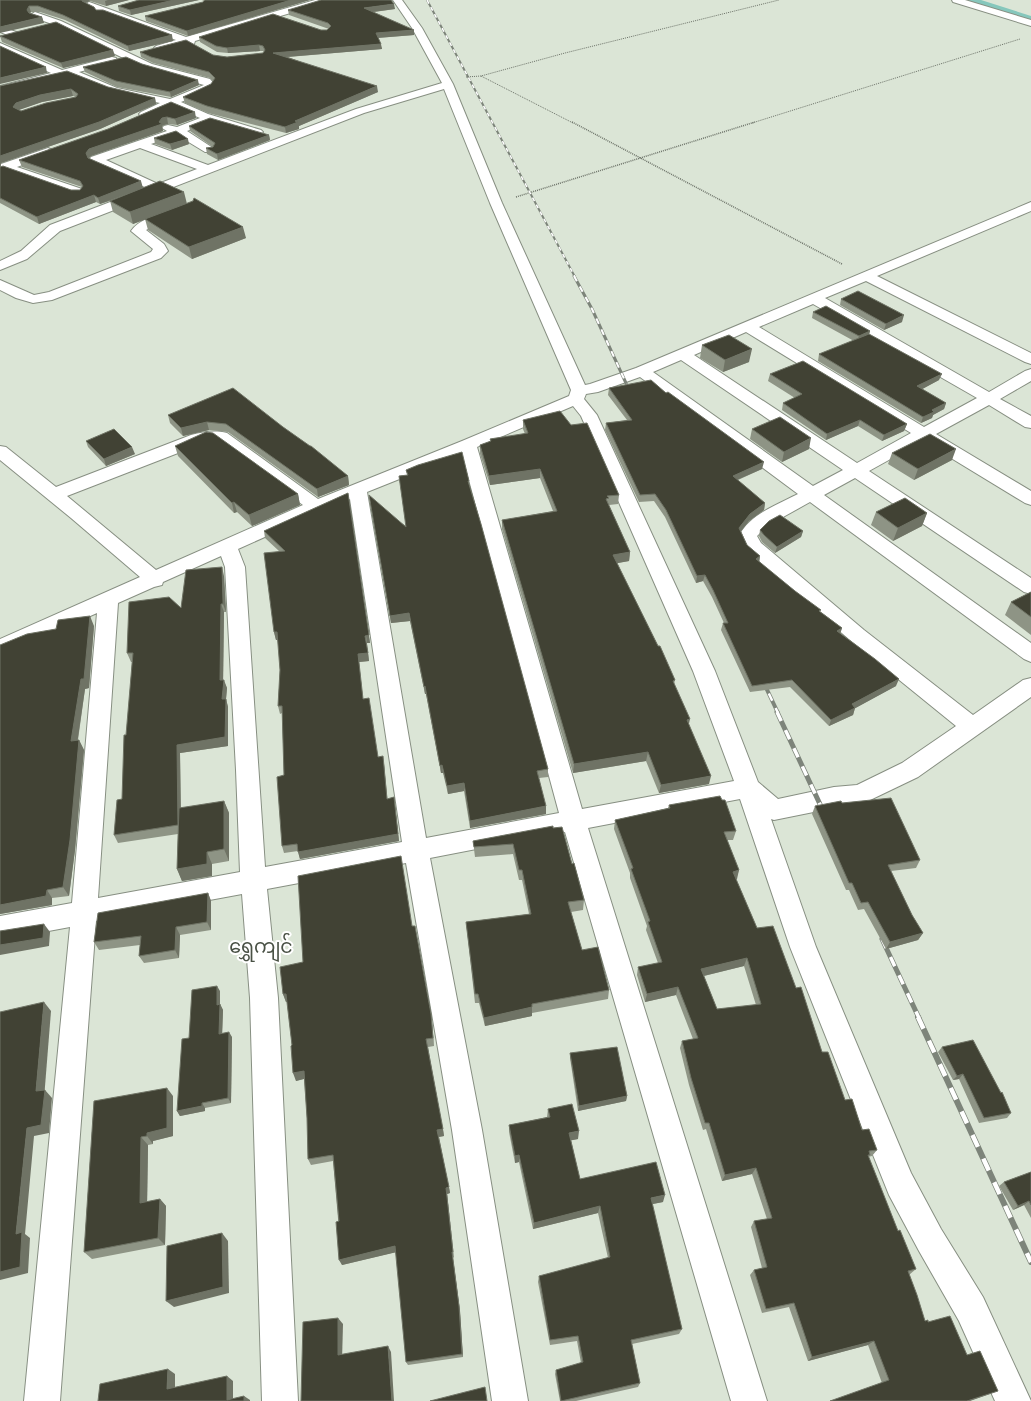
<svg xmlns="http://www.w3.org/2000/svg" width="1031" height="1401" font-family="'Libre Baskerville','Noto Sans Myanmar',serif">
	<rect width="100%" height="100%" fill="#dbe5d6"/>
	<g fill="none" stroke-linecap="round" stroke-linejoin="round">
		<!-- canal -->
		<polygon fill="#86c7bc" fill-rule="evenodd" points="962,0 981,0 1031,16 1031,24 964,3"/>
		<!-- minor casing -->
		<g stroke="#878f82" stroke-width="2">
			<g id="minor">
				<polygon points="315,0 329,0 328,2 195,41 194,44 186,43 159,51 156,50 154,48 156,46 176,40 86,7 84,5 89,2 92,3 186,37"/>
				<path d="M393 0H402L422 28 453 84 502 203 585 385 590 384 636 368 1031 202V211L877 276 1031 353V364L1025 362 866 281 825 298 989 392 1025 371 1031 369V381L1000 399 1031 416V428L1025 427 989 405 936 434 1031 491V505L1025 503 923 441 869 471 1031 578V594L1024 592 855 478 824 495 1031 643V662L1024 659 810 502 767 526 757 536 761 543 864 630 973 715 1023 680 1031 678V697L918 777 868 801 774 820 771 819 816 947 911 1173 941 1229 983 1297 1031 1401H995L959 1321 919 1251 889 1195 790 947 740 799 588 828 767 1401H731L565 832 430 858 482 1130 528 1401H492L452 1130 406 863 267 889 278 998 298 1401H262L250 998 242 894 96 921 60 1401H24L70 927 0 940V916L72 903 97 613 0 656V639L140 577 71 518 0 460V446L6 447 56 487 191 435C204 432 214 430 227 433L318 499 462 441 569 396 571 390 490 203 444 89 364 113 60 231 27 259 0 270V261L21 251 50 225 147 188 91 163 89 160 91 157 167 131 162 128 164 126 168 125 177 127 200 118 172 106 149 116H141L139 114 141 112 160 103 110 92 68 74 0 92V86L51 73 0 50V43L62 70 112 57 116 58 117 60 116 62 79 72 117 88 170 99 204 85 144 68 55 25 32 17 30 15 35 12 61 21 152 64 210 79 215 85 212 89 181 102 208 114 261 130 263 132 261 134H253L211 122 187 131 213 148 215 150 213 152H205L177 135 151 144 208 165 356 109 442 83 412 28ZM140 148 197 169 158 184 106 160ZM813 304 977 398 924 427 759 327ZM746 332 911 433 857 463 694 355ZM681 360 843 470 813 486 653 372ZM640 377 798 494C777 505 750 514 739 536L747 551 850 640 956 726 902 763 857 785 834 787 778 799 758 782 715 671 597 415 584 399 586 394 598 392ZM573 406 581 416 693 671 734 781 582 809 477 447ZM209 441 216 442 303 505 156 570 67 496ZM462 454 559 813 426 838 367 492ZM350 499 402 842 265 867 245 567 238 549ZM221 556 225 567 236 770 240 872 98 898 118 603 154 587 162 585 163 582Z"/>
				<polygon points="952,0 965,0 1031,20 1031,26 953,2"/>
				<polygon points="0,26 16,32 18,34 13,37 0,32"/>
				<polygon points="48,148 52,150 54,152 52,154 17,167 82,189 84,192 82,195 74,195 5,171 0,173 1,164"/>
				<path d="M175 210 180 211 181 214 180 217 160 223 146 230 164 244 168 251 161 258 52 300 33 303 16 298 0 290V280L34 295 49 292 151 252 153 249 131 231C140 218 160 214 175 210Z"/>
			</g>
		</g>
		<!-- path-far1 -->
		<g stroke="#6d7369" stroke-width="1" stroke-dasharray="1 1" stroke-linecap="butt">
			<polyline points="481,76 573,123"/>
			<polyline points="466,77 481,76 565,53 779,0"/>
			<polyline points="752,123 1020,39"/>
		</g>
		<!-- path -->
		<g stroke="#6d7369" stroke-width="1.5" stroke-dasharray="1 1" stroke-linecap="butt">
			<polyline points="572,122 842,264"/>
			<polyline points="516,197 755,122"/>
		</g>
		<!-- minor -->
		<use href="#minor" fill="#fff" fill-rule="evenodd"/>
		<!-- rail-far4 casing -->
		<g stroke="#7d847a" stroke-width="2">
			<polyline id="rail-far4" points="427,0 575,277"/>
		</g>
		<!-- rail-far3 casing -->
		<g stroke="#7d847a" stroke-width="3">
			<polyline id="rail-far3" points="574,276 592,309 631,394"/>
		</g>
		<!-- rail-far2 casing -->
		<g stroke="#7d847a" stroke-width="4">
			<polyline id="rail-far2" points="762,679 778,713"/>
		</g>
		<!-- rail-far1 casing -->
		<g stroke="#7d847a" stroke-width="5">
			<g id="rail-far1">
				<polyline points="777,712 825,815"/>
				<polyline points="882,939 919,1018"/>
			</g>
		</g>
		<!-- rail casing -->
		<g stroke="#7d847a" stroke-width="6">
			<polyline id="rail" points="918,1017 1031,1262"/>
		</g>
		<!-- rail-far4 -->
		<use href="#rail-far4" stroke="#fff" stroke-width="1.5" stroke-dasharray="4" stroke-linecap="butt"/>
		<!-- rail-far3 -->
		<use href="#rail-far3" stroke="#fff" stroke-width="2" stroke-dasharray="6" stroke-linecap="butt"/>
		<!-- rail-far2 -->
		<use href="#rail-far2" stroke="#fff" stroke-width="2.5" stroke-dasharray="8" stroke-linecap="butt"/>
		<!-- rail-far1 -->
		<use href="#rail-far1" stroke="#fff" stroke-width="3.5" stroke-dasharray="10" stroke-linecap="butt"/>
		<!-- rail -->
		<use href="#rail" stroke="#fff" stroke-width="4.5" stroke-dasharray="13" stroke-linecap="butt"/>
	</g>
	<!-- wall -->
	<g fill="#8e9485" fill-rule="evenodd">
		<polygon points="0,0 129,0 106,6 90,1 85,3 96,10 173,41 129,51 65,20 40,12 31,12 30,13 42,17 44,23"/>
		<polygon points="139,0 199,0 131,15 119,11 118,6"/>
		<polygon points="202,0 310,0 188,36 146,21 145,16 203,2 204,1"/>
		<polygon points="395,9 374,12 414,35 378,38 382,49 288,57 378,92 299,126 299,129 286,133 208,113 185,103 183,97 211,84 213,81 210,78 153,63 141,57 140,52 213,55 227,57 263,53 264,51 260,51 228,53 217,52 200,42 199,37 327,30 329,29 289,15 288,10"/>
		<polygon points="0,36 115,56 63,68 2,42"/>
		<polygon points="142,64 199,85 171,97 117,87 85,72 83,67"/>
		<path d="M0 86 108 87 155 98 156 104 100 129 1 163 0 167 71 190H80L82 187 22 167 19 160 108 129 171 102 196 118 177 125 168 124 164 125 162 126 163 131 91 156 89 158 143 188 186 203 246 238 192 259 148 230 145 219 133 224 113 212 110 201 100 204 96 202 39 224 0 203ZM73 96 76 97 21 111 18 110 42 102Z"/>
		<polygon points="189,126 269,135 270,140 218,160 207,154 206,148 213,147 190,131"/>
		<polygon points="154,138 189,144 172,150 155,144"/>
		<polygon points="841,299 902,322 884,330 840,305"/>
		<polygon points="813,312 870,331 869,335 939,380 922,389 946,403 944,409 933,415 932,418 921,423 818,361 819,354 854,341 812,318"/>
		<polygon points="702,345 749,362 723,372 700,358"/>
		<polygon points="770,374 907,424 904,431 882,441 858,426 826,440 782,410 783,403 795,398 768,381"/>
		<polygon points="609,388 666,393 762,469 738,480 765,503 764,510 749,521 741,531 747,545 760,556 759,562 821,612 842,628 840,634 896,686 855,708 853,715 829,726 790,687 750,692 721,630 723,623 724,623 712,597 703,581 696,583 665,517 654,501 639,502 605,430 606,423 627,420 608,395"/>
		<polygon points="168,415 283,427 348,476 349,485 318,497 228,432 209,430 183,436 170,423"/>
		<polygon points="523,420 619,495 618,504 609,505 630,552 629,561 617,563 675,680 674,684 709,784 659,793 646,761 573,773 502,529 502,520 553,511 540,478 490,485 480,454 480,445 491,441 490,439 525,434 523,429"/>
		<polygon points="752,429 809,449 782,462 750,439"/>
		<polygon points="86,441 135,454 106,466 88,447"/>
		<polygon points="175,446 298,494 300,505 252,526 237,512 234,513 178,456"/>
		<polygon points="892,453 952,460 914,480 888,464"/>
		<polygon points="406,470 469,481 470,486 548,769 548,777 539,778 546,814 470,828 464,791 448,794 443,773 441,773 426,694 425,694 410,621 391,623 370,503 406,526 399,476 407,475"/>
		<polygon points="348,493 370,643 367,643 369,661 359,662 363,699 378,757 384,764 387,799 395,805 399,841 300,859 298,851 284,853 282,846 284,775 282,713 280,714 278,706 280,670 278,640 276,640 274,632 279,551 265,538 264,531"/>
		<polygon points="876,512 927,513 922,526 893,541 871,525"/>
		<polygon points="760,530 803,531 801,537 775,553 762,542 759,536"/>
		<polygon points="224,576 226,609 226,612 224,612 223,680 227,688 226,699 228,707 228,746 180,753 181,808 224,801 229,813 229,861 212,864 212,876 182,881 177,869 178,834 118,843 114,835 122,799 132,662 131,662 127,653 181,608"/>
		<polygon points="1031,592 1031,635 1005,615 1011,602"/>
		<polygon points="94,626 89,688 85,689 78,740 79,740 84,750 75,850 69,896 52,898 52,905 0,914"/>
		<polygon points="842,803 920,860 916,868 891,871 912,915 923,933 918,940 886,949 864,909 858,910 849,890 846,890 812,814 815,806"/>
		<path d="M669 805 736 831 733 840H727L739 870 736 879 757 928 796 988 822 1052 845 1100 862 1130 877 1150 872 1156 868 1157 898 1231 916 1269 909 1275 925 1321 928 1322 967 1355 990 1394 882 1383 868 1345 808 1361 789 1307 762 1313 750 1275 754 1270 762 1268 751 1227 754 1221 767 1219 752 1174 722 1181 706 1129 703 1130 689 1085 680 1048 682 1041 693 1039 676 995 645 1002 637 975 638 967 658 963 646 930 647 926 630 878V873L614 829 615 820 668 808ZM744 966 756 1005 717 1009 704 976Z"/>
		<polygon points="553,828 572,864 584,900 583,910 571,912 582,950 609,990 608,999 532,1013 532,1016 485,1026 479,1003 475,1003 466,922 529,914 522,880 519,880 513,854 475,857 473,841"/>
		<polygon points="208,893 211,901 211,930 180,935 179,958 144,963 139,956 140,945 99,950 94,942"/>
		<polygon points="412,926 432,1022 434,1046 428,1047 444,1136 439,1137 450,1193 447,1194 454,1257 453,1258 460,1311 463,1357 408,1365 406,1362 396,1252 342,1265 333,1161 311,1165 308,1159 307,1118 304,1079 296,1081 287,1002 286,1002 283,994 303,962"/>
		<polygon points="220,991 220,1004 223,1010 222,1033 232,1037 231,1103 205,1108 205,1111 180,1116 177,1111 189,1038"/>
		<polygon points="942,1047 1011,1113 1007,1118 979,1123 959,1079 953,1080 938,1052"/>
		<polygon points="570,1053 627,1096 626,1101 578,1111 570,1058"/>
		<polygon points="173,1096 173,1136 153,1141 153,1144 148,1145 147,1202 160,1199 166,1206 165,1245 92,1259 84,1252 94,1101"/>
		<polygon points="548,1109 578,1139 571,1140 580,1179 663,1202 652,1204 682,1329 679,1334 632,1344 640,1383 638,1387 576,1401 560,1401 555,1374 556,1370 581,1363 577,1341 550,1345 538,1282 539,1276 608,1258 598,1213 533,1229 519,1162 515,1163 509,1132 509,1125 547,1117"/>
		<polygon points="1031,1172 1031,1218 1024,1205 1013,1210 999,1186 1004,1182"/>
	</g>
	<!-- shaded-wall -->
	<g fill="#6f7365">
		<polygon points="82,0 89,0 90,1 83,4"/>
		<polygon points="108,0 129,0 106,6 105,1"/>
		<polygon points="174,0 199,0 131,15 130,10"/>
		<polygon points="291,0 310,0 188,36 187,31"/>
		<polygon points="394,4 395,9 365,13 364,8"/>
		<polygon points="29,6 31,12 28,15 27,10"/>
		<polygon points="42,17 44,23 0,33 0,27"/>
		<polygon points="414,30 414,35 376,38 376,33"/>
		<polygon points="172,35 173,41 129,51 128,46"/>
		<polygon points="381,44 382,49 274,58 273,53"/>
		<polygon points="259,45 260,51 228,53 227,48"/>
		<polygon points="113,50 115,56 63,68 61,63"/>
		<polygon points="46,67 47,73 0,84 0,78"/>
		<polygon points="198,80 199,85 171,97 170,92"/>
		<polygon points="377,86 378,92 299,126 299,129 286,133 285,127 295,121"/>
		<polygon points="71,89 73,96 42,102 19,110 13,107 16,103 40,95"/>
		<polygon points="155,98 156,104 100,129 1,163 0,169 0,156"/>
		<polygon points="195,112 196,118 177,125 175,119"/>
		<polygon points="167,117 168,124 164,125 162,126 163,131 91,156 88,159 86,153 89,149 159,122 162,118"/>
		<polygon points="269,135 270,140 218,160 217,154"/>
		<polygon points="188,139 189,144 172,150 170,144"/>
		<polygon points="141,181 143,188 100,204 98,198"/>
		<polygon points="184,192 187,204 133,224 130,212"/>
		<polygon points="94,195 96,202 39,224 37,217"/>
		<polygon points="243,227 246,238 192,259 189,247"/>
		<polygon points="904,315 902,322 884,330 886,324"/>
		<polygon points="870,331 868,337 857,342 859,336"/>
		<polygon points="752,349 749,362 723,372 725,360"/>
		<polygon points="942,374 939,380 915,393 917,386"/>
		<polygon points="946,403 944,409 933,415 932,418 921,423 923,417 932,410"/>
		<polygon points="860,420 858,426 826,440 827,434"/>
		<polygon points="207,422 209,430 183,436 181,428"/>
		<polygon points="907,424 904,431 882,441 884,435"/>
		<polygon points="811,438 809,449 782,462 784,452"/>
		<polygon points="132,447 135,454 106,466 104,459"/>
		<polygon points="956,449 952,460 914,480 918,469"/>
		<polygon points="764,462 762,469 732,482 733,476"/>
		<polygon points="540,469 540,478 490,485 489,476"/>
		<polygon points="348,476 349,485 318,497 317,489"/>
		<polygon points="348,493 370,643 367,643"/>
		<polygon points="298,494 300,505 252,526 249,515"/>
		<polygon points="234,502 237,512 234,513 232,503"/>
		<polygon points="765,503 764,510 749,521 738,535 739,528 750,514"/>
		<polygon points="927,513 922,526 893,541 898,528"/>
		<polygon points="803,531 801,537 775,553 777,547"/>
		<polygon points="630,552 629,561 613,564 613,555"/>
		<polygon points="760,556 759,563 756,559"/>
		<polygon points="222,567 224,576 226,612 223,604"/>
		<polygon points="705,575 703,581 696,583 697,576"/>
		<polygon points="221,604 224,612 223,688 220,680"/>
		<polygon points="409,613 410,621 391,623 390,616"/>
		<polygon points="90,616 94,626 89,688 85,689 76,751 71,741"/>
		<polygon points="842,628 840,634 837,631"/>
		<polygon points="274,632 277,632 279,640 276,640"/>
		<polygon points="368,653 369,661 359,662 364,707 358,654"/>
		<polygon points="899,679 896,686 852,710 855,708 853,715 829,726 831,720 852,704"/>
		<polygon points="224,680 227,688 226,699 228,707 228,746 180,753 181,833 178,825 177,745 222,699"/>
		<polygon points="425,686 426,694 425,694 424,687"/>
		<polygon points="690,719 688,728 687,720"/>
		<polygon points="79,740 84,750 75,850 69,896 63,887"/>
		<polygon points="648,752 646,761 573,773 574,764"/>
		<polygon points="383,756 384,764 388,806 387,799"/>
		<polygon points="442,765 443,773 441,773 440,766"/>
		<polygon points="711,776 709,784 659,793 661,785"/>
		<polygon points="464,783 464,791 448,794 447,786"/>
		<polygon points="394,797 399,841 300,859 298,852"/>
		<polygon points="224,801 229,813 229,861 224,849"/>
		<polygon points="546,806 546,814 470,828 470,821"/>
		<polygon points="207,852 212,864 212,876 182,881 177,869"/>
		<polygon points="739,870 737,879 730,880 733,872"/>
		<polygon points="47,890 52,898 52,905 0,914 0,905"/>
		<polygon points="208,893 211,901 211,930 207,922"/>
		<polygon points="44,924 50,932 49,946 0,955 0,945"/>
		<polygon points="176,927 180,935 179,958 175,950"/>
		<polygon points="923,933 918,940 886,949 890,942"/>
		<polygon points="747,958 744,966 699,977 701,969"/>
		<polygon points="217,986 220,991 220,1010 217,1005"/>
		<polygon points="678,987 676,995 645,1002 647,994"/>
		<polygon points="283,994 286,994 289,1001 286,1002"/>
		<polygon points="44,1002 51,1011 44,1099 36,1091"/>
		<polygon points="220,1004 223,1010 222,1039 219,1034"/>
		<polygon points="532,1007 532,1016 485,1026 484,1018"/>
		<polygon points="431,1014 432,1022 434,1046 433,1038"/>
		<polygon points="229,1032 232,1037 231,1103 228,1098"/>
		<polygon points="304,1071 307,1078 296,1081 293,1073"/>
		<polygon points="963,1074 959,1079 953,1080 957,1076"/>
		<polygon points="167,1088 173,1096 173,1136 153,1141 153,1144 147,1136 147,1133"/>
		<polygon points="45,1090 52,1098 49,1133 34,1136 25,1234 30,1238 28,1273 0,1280 0,1272 16,1234 27,1128"/>
		<polygon points="627,1096 626,1101 578,1111 579,1106"/>
		<polygon points="202,1103 205,1108 205,1111 180,1116 177,1111"/>
		<polygon points="443,1129 444,1136 438,1137 437,1130"/>
		<polygon points="579,1131 578,1139 568,1141 569,1133"/>
		<polygon points="141,1137 148,1145 147,1210 140,1203"/>
		<polygon points="519,1155 519,1162 515,1163 515,1156"/>
		<polygon points="756,1168 752,1174 722,1181 725,1175"/>
		<polygon points="449,1187 450,1193 447,1194 454,1257 446,1188"/>
		<polygon points="665,1195 663,1202 648,1205 651,1198"/>
		<polygon points="160,1199 166,1206 165,1245 158,1238"/>
		<polygon points="1029,1201 1024,1205 1013,1210 1018,1206"/>
		<polygon points="600,1206 598,1213 533,1229 534,1223"/>
		<polygon points="222,1233 228,1241 229,1293 174,1307 166,1301"/>
		<polygon points="395,1246 397,1252 342,1265 339,1260"/>
		<polygon points="453,1258 460,1311 463,1357 462,1354"/>
		<polygon points="338,1318 343,1324 342,1361 338,1355"/>
		<polygon points="874,1341 868,1345 808,1361 812,1357"/>
		<polygon points="388,1346 391,1352 394,1401 392,1401"/>
		<polygon points="168,1369 175,1374 175,1394 167,1389"/>
		<polygon points="227,1376 233,1381 233,1401 227,1400"/>
		<polygon points="998,1391 970,1401 967,1401"/>
		<polygon points="244,1396 250,1400 250,1401 244,1401"/>
	</g>
	<!-- building -->
	<g fill="#414234" stroke="#6f7365" fill-rule="evenodd">
		<polygon points="0,0 82,0 82,1 94,7 96,10 103,10 172,35 128,46 63,15 38,6 29,6 27,10 29,13 42,17 0,27"/>
		<polygon points="139,0 174,0 130,10 118,6"/>
		<polygon points="205,0 291,0 187,31 145,16 203,2"/>
		<polygon points="321,0 391,0 394,4 364,8 414,30 376,33 381,44 273,53 377,86 295,121 298,122 285,127 207,106 183,97 211,84 215,78 209,72 151,57 140,52 186,40 213,55 227,57 263,53 265,50 263,46 259,45 227,48 216,46 199,37 273,14 321,30 327,30 331,26 328,23 288,10"/>
		<polygon points="56,22 113,50 61,63 0,36"/>
		<polygon points="0,46 46,67 0,78"/>
		<polygon points="126,57 142,64 198,80 170,92 116,81 83,67"/>
		<path d="M67 71 108 87 155 98 99 122 0 156V86ZM71 89 78 94 76 97 46 103 21 111 13 107 16 103 40 95Z"/>
		<polygon points="171,102 195,112 175,119 167,117 162,118 159,122 162,124 89,149 86,153 88,158 141,181 98,198 94,195 37,217 0,198 0,167 3,166 71,190 80,190 83,186 80,181 19,160 108,129"/>
		<polygon points="210,118 269,135 217,154 206,148 213,147 215,143 189,126"/>
		<polygon points="176,131 188,139 170,144 154,138"/>
		<polygon points="160,181 184,192 130,212 110,201"/>
		<polygon points="194,198 243,227 189,247 145,219 193,201"/>
		<polygon points="858,291 904,315 886,324 841,299"/>
		<polygon points="826,306 870,331 859,336 813,312"/>
		<polygon points="869,334 942,374 917,386 946,403 932,410 934,412 923,417 819,354"/>
		<polygon points="729,335 752,349 725,360 702,345"/>
		<polygon points="803,361 907,424 884,435 860,420 827,434 783,403 802,394 770,374"/>
		<polygon points="651,380 666,393 668,392 764,462 733,476 765,503 750,514 739,528 747,545 760,556 756,559 795,591 821,610 819,611 842,628 837,631 875,659 899,679 852,704 855,708 831,720 792,680 752,686 723,623 728,623 713,590 705,575 697,576 666,510 655,494 640,495 606,423 632,420 609,388"/>
		<polygon points="233,388 283,427 310,446 311,446 348,476 317,489 226,424 207,422 181,428 168,415"/>
		<polygon points="560,411 571,425 587,423 619,495 607,496 609,498 606,499 630,552 613,555 658,646 660,646 675,680 673,681 690,719 687,720 711,776 661,785 648,752 574,764 502,520 557,511 540,469 489,476 480,445 491,441 490,439 528,433 523,420"/>
		<polygon points="780,417 811,438 784,452 752,429"/>
		<polygon points="114,429 132,447 104,459 86,441"/>
		<polygon points="206,432 213,433 298,494 249,515 234,502 232,503 175,446"/>
		<polygon points="930,434 956,449 918,469 892,453"/>
		<polygon points="462,452 469,481 468,481 481,524 548,769 537,771 546,806 470,821 464,783 447,786 442,765 440,766 425,686 424,687 409,613 390,616 369,495 406,527 399,476 408,475 406,470 418,465"/>
		<polygon points="348,493 369,635 365,636 368,653 358,654 363,699 369,698 378,757 383,756 387,799 394,797 398,834 298,852 297,844 282,846 277,777 284,775 282,706 278,706 280,670 277,632 274,632 264,553 285,551 264,531"/>
		<polygon points="905,498 927,513 898,528 876,512"/>
		<polygon points="780,515 803,531 777,547 764,535 760,530 769,521"/>
		<polygon points="222,567 223,601 223,604 221,604 220,680 224,680 222,699 226,699 225,737 177,745 178,825 114,835 117,800 122,799 124,735 126,735 133,653 127,653 129,602 169,597 181,608 186,570"/>
		<polygon points="1031,592 1031,617 1011,602"/>
		<polygon points="90,616 84,679 81,679 71,741 79,740 70,840 63,887 47,890 46,896 0,905 0,645 27,634 56,629 58,620"/>
		<path d="M720 796 722 800H725L736 831 724 832 739 870 733 872 757 928 773 926 796 988 801 987 822 1052H828L845 1100 852 1099 862 1130 869 1129 877 1150 869 1151 870 1155H868L898 1231 900 1230 916 1269 908 1271 917 1295 925 1321 928 1320V1322L950 1316 967 1355 980 1351 998 1391 967 1401H830L889 1380 874 1341 812 1357 794 1303 766 1309 754 1270 767 1267 754 1221 772 1218 756 1168 725 1175 709 1123H705L691 1078 682 1041 698 1038 678 987 647 994 638 967 662 962 648 922 650 921 631 869 633 868 615 820 670 808 669 805ZM747 958 761 1004 717 1009 701 969Z"/>
		<polygon points="891,798 920,860 888,865 912,915 923,933 890,942 868,902 861,903 852,883 849,883 815,806 841,801 842,803"/>
		<polygon points="224,801 224,849 207,852 207,864 177,869 179,808"/>
		<polygon points="553,826 553,828 562,827 572,864 574,863 584,900 568,902 582,950 598,947 609,990 532,1004 532,1007 484,1018 478,994 475,994 466,922 531,914 522,870 519,870 513,844 474,847 473,841"/>
		<polygon points="401,856 412,926 415,926 431,1014 433,1038 426,1039 443,1129 437,1130 449,1187 446,1188 453,1252 452,1252 459,1306 462,1354 406,1362 395,1246 339,1260 336,1222 339,1221 333,1155 308,1159 307,1118 304,1071 293,1073 291,1046 292,1045 286,994 283,994 280,967 303,962 298,876"/>
		<polygon points="208,893 207,922 176,927 175,950 139,956 141,936 94,942 98,913"/>
		<polygon points="44,924 43,938 0,945 0,931"/>
		<polygon points="217,986 217,1005 220,1004 219,1034 229,1032 228,1098 202,1103 202,1106 177,1111 182,1039 189,1038 192,990"/>
		<polygon points="44,1002 36,1091 45,1090 41,1125 27,1128 16,1234 22,1232 20,1267 0,1272 0,1012"/>
		<polygon points="973,1040 1001,1093 1002,1092 1011,1113 984,1118 963,1074 957,1076 942,1047"/>
		<polygon points="617,1047 627,1096 579,1106 570,1053"/>
		<polygon points="167,1088 167,1128 147,1133 147,1136 141,1137 140,1203 160,1199 158,1238 84,1252 94,1101"/>
		<polygon points="572,1104 579,1131 569,1133 580,1179 656,1162 665,1195 651,1198 682,1329 631,1340 640,1383 561,1401 556,1370 583,1362 578,1336 550,1340 539,1276 610,1257 600,1206 534,1223 519,1155 515,1156 509,1125 550,1117 548,1109"/>
		<polygon points="1031,1172 1031,1205 1029,1201 1018,1206 1004,1182"/>
		<polygon points="222,1233 223,1287 166,1301 167,1246"/>
		<polygon points="338,1318 338,1355 388,1346 392,1401 301,1401 303,1322"/>
		<polygon points="168,1369 167,1389 227,1376 227,1400 244,1396 244,1401 98,1401 100,1384"/>
		<polygon points="485,1387 487,1401 430,1401"/>
	</g>
	<g text-anchor="middle" stroke-width="4" stroke-linejoin="round" paint-order="stroke">
		<!-- near-quarter labels -->
		<g font-size="19" fill="#495145" stroke="#fff">
			<text x="261" y="953">ရွှေကျင်</text>
		</g>
	</g>
</svg>
